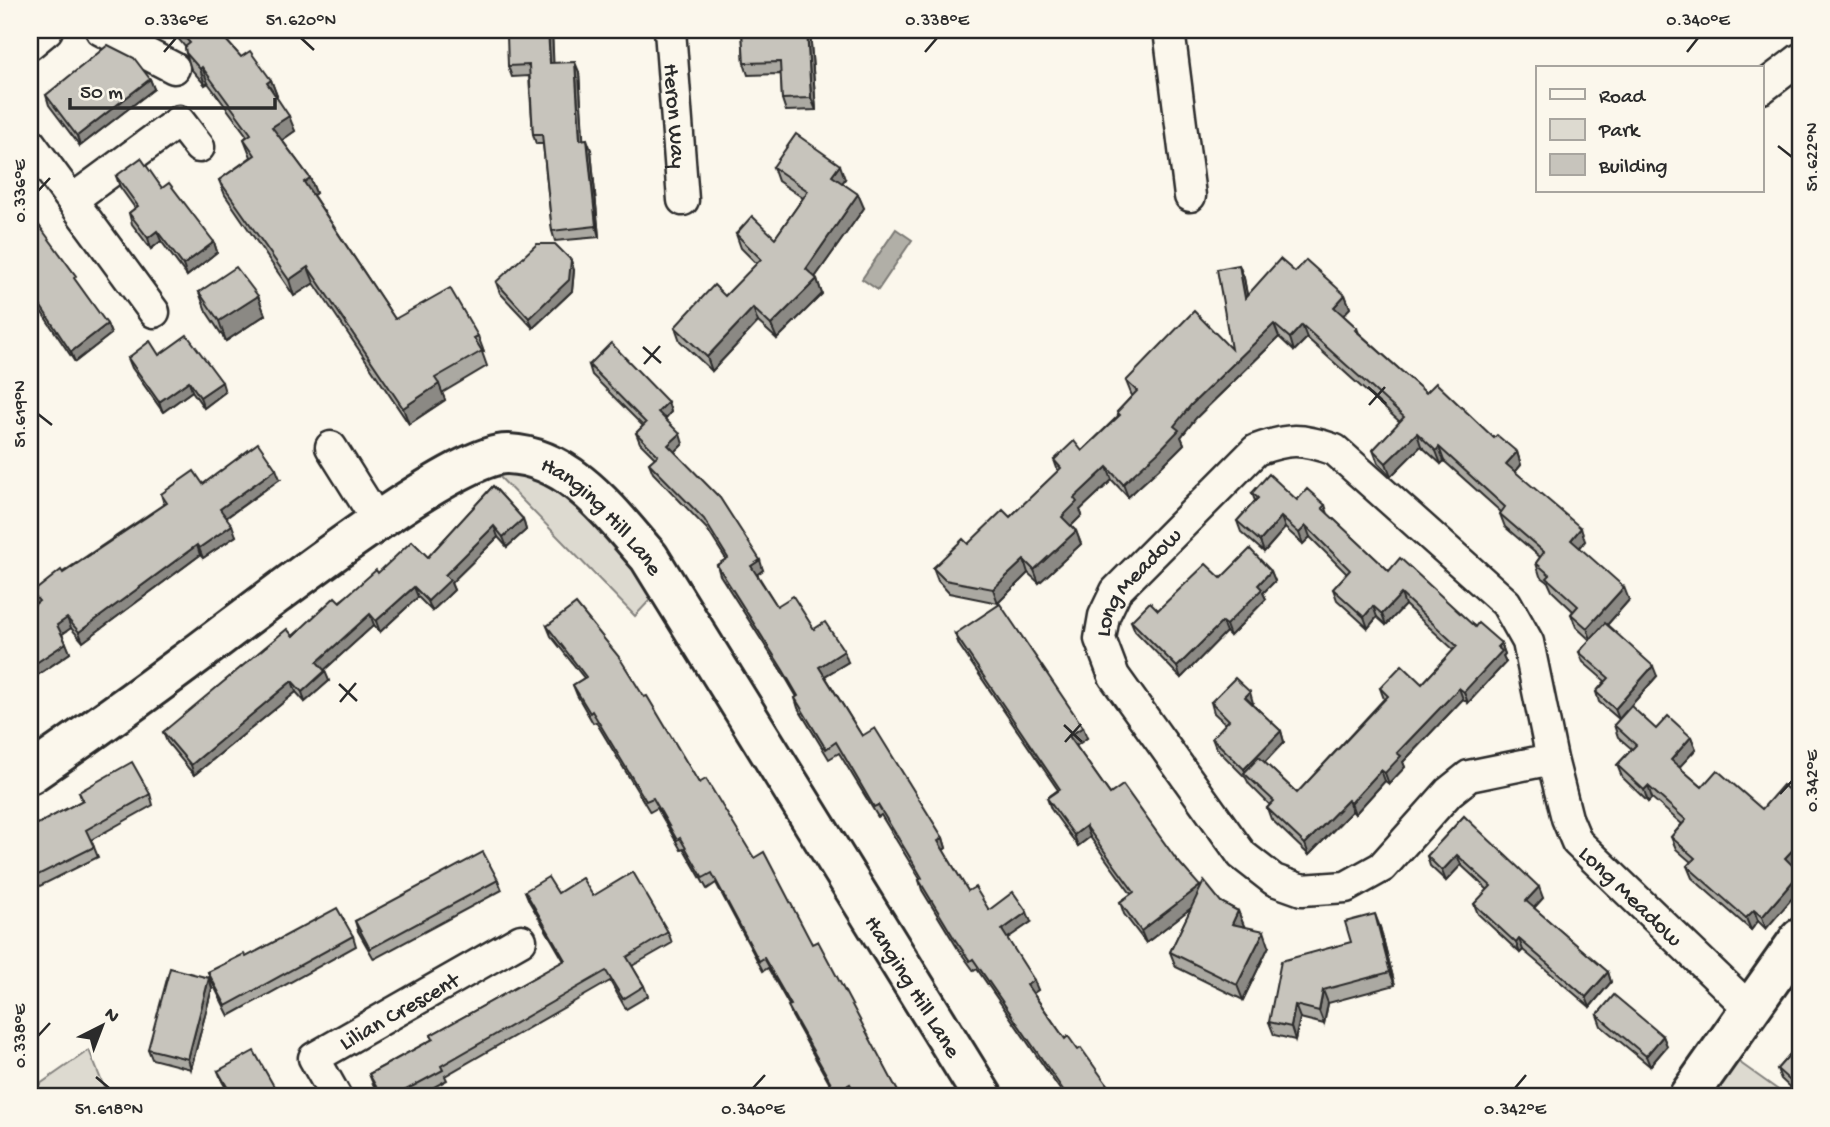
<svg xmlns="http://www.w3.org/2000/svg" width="1830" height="1127" font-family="'Gochi Hand',sans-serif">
	<rect width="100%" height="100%" fill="#fbf7ec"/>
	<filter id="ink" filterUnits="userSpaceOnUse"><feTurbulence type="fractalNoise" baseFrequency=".0143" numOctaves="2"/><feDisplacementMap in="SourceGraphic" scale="14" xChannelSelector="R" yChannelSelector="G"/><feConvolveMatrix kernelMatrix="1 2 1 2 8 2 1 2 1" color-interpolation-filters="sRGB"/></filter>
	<g filter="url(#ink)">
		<!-- green -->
		<g fill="#dddad0" stroke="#84827e" stroke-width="2">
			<polygon points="551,463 665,584 635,616 492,469"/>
			<polygon points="89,1050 108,1097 30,1097 30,1091"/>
			<polygon points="1722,1050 1788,1097 1688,1097"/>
		</g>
		<!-- water -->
		<polygon fill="#b1afa7" stroke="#7b7a75" stroke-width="2" points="896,229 912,240 878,290 862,279"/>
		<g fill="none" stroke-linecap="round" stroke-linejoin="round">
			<!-- street casing -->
			<g stroke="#2b2b2b" stroke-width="35">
				<g id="street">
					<polyline points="101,30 174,68"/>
					<path id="s1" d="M670 30 683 200"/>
					<polyline points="1169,30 1190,196"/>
					<polyline points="30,44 47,30"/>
					<polyline points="1762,88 1800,59"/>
					<polyline points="30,143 154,312"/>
					<polyline points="72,200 179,121 199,147"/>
					<polyline points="331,447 378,522"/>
					<path id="s2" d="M1552 759 1469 776 1449 792 1382 867 1346 887 1302 890 1274 880 1242 855 1114 676 1100 639 1104 616 1116 591 1256 450C1289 438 1301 438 1335 450L1506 603 1528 642 1552 759 1567 818 1577 842 1750 1009"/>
					<path id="s3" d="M336 1097 314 1058 521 940"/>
				</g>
			</g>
			<!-- secondary casing -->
			<g stroke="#2b2b2b" stroke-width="44">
				<g id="secondary">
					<path id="s4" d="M30 774C82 738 134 701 185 663 239 624 454 451 508 454 571 457 611 514 649 557L983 1097"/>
					<polyline points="1688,1097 1800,938"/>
				</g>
			</g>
			<!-- street -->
			<use href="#street" stroke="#fbf7ec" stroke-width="30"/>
			<!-- secondary -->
			<use href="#secondary" stroke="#fbf7ec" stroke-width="38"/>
		</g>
		<!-- wall -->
		<g fill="#aba9a2" stroke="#2b2b2b" stroke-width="2">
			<polygon points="172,30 217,30 241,57 271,80 277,96 276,97 295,131 282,140 310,178 316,193 313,195 395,319 478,336 484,352 482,352 487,366 442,393 445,400 409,424 314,283 294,296 225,195 219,180 251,157 244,139 247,136 208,83 205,85 191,69 186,53 185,47 173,32"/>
			<polygon points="519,30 552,30 553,63 579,72 583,140 591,150 599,237 555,241 552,231 543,144 536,144 533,134 529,76 512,77 508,66 519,34"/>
			<polygon points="742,30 810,30 816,110 786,111 782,99 781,74 748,75 744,63"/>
			<polygon points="150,79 154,89 80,146 49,105 46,95"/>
			<polygon points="773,167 845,179 842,183 864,208 815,277 817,279 822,294 777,339 758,322 712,371 680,341 675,327 725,296 757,264 741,248 736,234 775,238 803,198 778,181"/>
			<polygon points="116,176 162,188 214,242 217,252 187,276 161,241 151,249 132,224 129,213 135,208 120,187"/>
			<polygon points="30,230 107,324 111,334 75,362 30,295"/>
			<polygon points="1239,265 1244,278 1247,295 1295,272 1345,295 1350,308 1343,315 1357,328 1359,333 1426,393 1517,452 1521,465 1515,472 1585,541 1580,548 1629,600 1607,625 1657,676 1619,719 1599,702 1596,692 1605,681 1583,662 1579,652 1590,640 1576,627 1571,614 1573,611 1552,591 1548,582 1540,576 1536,563 1540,557 1505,527 1500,514 1501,512 1444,461 1441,464 1421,446 1391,476 1378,463 1373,450 1400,422 1307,338 1294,351 1279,337 1196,418 1181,437 1184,444 1163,465 1128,497 1112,480 1080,510 1082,515 1071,526 1076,531 1081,544 1039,583 1028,573 998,603 949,593 938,581 933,568 1010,517 1058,471 1054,460 1082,451 1118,416 1117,412 1132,396 1126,381 1231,349"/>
			<polygon points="574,270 572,291 533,328 500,293 496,282"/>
			<polygon points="199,292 258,296 265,315 226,341 206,311"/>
			<polygon points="159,355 225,392 204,408 192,391 163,412 132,368 128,358"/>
			<polygon points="589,365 668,402 671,412 665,419 683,444 675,452 763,570 757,574 777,606 814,629 848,662 825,676 862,736 943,838 946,848 943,850 968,891 989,910 1031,922 1007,938 1038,990 1033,993 1065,1039 1078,1050 1116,1097 1065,1097 977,969 974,971 958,949 922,890 919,880 920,879 881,815 878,817 839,753 829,759 798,708 795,698 797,697 787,680 720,575 717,565 726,559 707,529 653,473 649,463 655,458 640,443 636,433 643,426 592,375"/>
			<polygon points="280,479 226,518 236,536 203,558 200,555 83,642 71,628 62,634 70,653 30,680 30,608 36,603 32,593 164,504 161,494 203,484"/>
			<polygon points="493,486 523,519 526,530 507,547 498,537 451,583 454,590 432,611 418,597 380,632 374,625 324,670 329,681 305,702 296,692 194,775 167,742 163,732 378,573 428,557"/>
			<polygon points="1252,493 1325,505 1328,514 1389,571 1501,643 1505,654 1503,656 1506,662 1468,703 1463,699 1403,762 1405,767 1389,784 1385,781 1355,814 1352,811 1309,855 1271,819 1267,808 1270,805 1249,784 1246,778 1216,748 1212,738 1226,724 1214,713 1211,702 1253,703 1252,704 1281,731 1284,742 1264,762 1297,793 1384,699 1380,688 1422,684 1454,650 1405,605 1386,625 1377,617 1368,628 1337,600 1333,589 1347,574 1310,537 1303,544 1285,528 1264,552 1241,532 1237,521 1255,501"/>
			<polygon points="1271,571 1275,581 1263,593 1266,599 1230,636 1226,632 1181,678 1135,631 1131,621 1158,610 1221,578"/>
			<polygon points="547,626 644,697 699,783 754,858 812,944 901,1097 855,1097 854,1095 849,1097 837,1097 792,1016 789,1005 768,968 763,971 716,883 707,889 684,849 681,850 657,808 650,812 596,722 593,723 577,695 573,685 584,678 551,636"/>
			<polygon points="955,634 1087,738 1076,746 1110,794 1176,859 1201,889 1221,902 1238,911 1244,926 1269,946 1243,1000 1176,967 1170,952 1192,907 1146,943 1124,914 1120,902 1131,894 1090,837 1078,846 1051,809 1047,798 1058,790 959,645"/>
			<polygon points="1614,725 1656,729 1691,737 1696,749 1679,767 1702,787 1800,858 1794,866 1766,929 1758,921 1751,930 1692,878 1687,866 1691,862 1676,849 1671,837 1682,824 1652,798 1648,802 1622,777 1617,765 1632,749 1618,737"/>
			<polygon points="79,792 150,794 153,805 91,840 98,857 30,891 30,828 82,801"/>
			<polygon points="1464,816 1543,898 1534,908 1608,972 1611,982 1590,1007 1523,950 1520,953 1478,914 1474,904 1488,890 1461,865 1446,881 1430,866 1427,856"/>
			<polygon points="498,880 502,890 374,959 358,931 355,921"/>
			<polygon points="525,891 593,896 668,932 672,943 632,966 644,986 648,996 626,1009 610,981 445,1076 447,1080 416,1097 380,1097 373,1084 369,1074 432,1040 431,1035 564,961 529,901"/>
			<polygon points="1380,927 1395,985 1328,1003 1324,1024 1300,1018 1295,1040 1274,1035 1269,1022 1351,942"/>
			<polygon points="353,936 356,946 229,1016 212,982 208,972 246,957"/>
			<polygon points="209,978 212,988 191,1069 152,1059 148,1049"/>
			<polygon points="1597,1015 1663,1036 1667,1046 1650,1066 1601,1026"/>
			<polygon points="1800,1043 1800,1097 1781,1079 1777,1069"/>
			<polygon points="218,1071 280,1097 231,1097 222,1081"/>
		</g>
		<!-- shaded-wall -->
		<g fill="#8b8984" stroke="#2b2b2b" stroke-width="2">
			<polygon points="548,30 552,30 554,73 550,63"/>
			<polygon points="807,30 810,30 816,110 811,98"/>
			<polygon points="575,62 579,72 584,150 580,140"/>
			<polygon points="202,67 208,83 205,85 200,69"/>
			<polygon points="150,79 154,89 80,146 77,136"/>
			<polygon points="271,80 277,96 273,99 267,83"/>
			<polygon points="289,116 295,131 278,143 272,127"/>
			<polygon points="587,139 591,150 599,237 596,226"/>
			<polygon points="840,165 845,179 837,190 832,176"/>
			<polygon points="310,178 316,193 309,198 304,182"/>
			<polygon points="858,194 864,208 811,283 806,269"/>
			<polygon points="157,231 161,241 151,249 148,238"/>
			<polygon points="214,242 217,252 187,276 183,265"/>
			<polygon points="571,260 574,270 572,291 533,328 529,318"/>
			<polygon points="1239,265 1244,278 1250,311 1245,298"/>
			<polygon points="308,267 314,283 294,296 289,280"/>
			<polygon points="817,279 822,294 777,339 771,325"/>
			<polygon points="1345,295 1350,308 1339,320 1334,307"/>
			<polygon points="258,296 265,315 226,341 219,321"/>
			<polygon points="753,308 758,322 712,371 707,357"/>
			<polygon points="107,324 111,334 75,362 71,352"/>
			<polygon points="1274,324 1279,337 1196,418 1181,437 1184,444 1163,465 1128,497 1123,484 1191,405"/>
			<polygon points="1302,325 1307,338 1294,351 1290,338"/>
			<polygon points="189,381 192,391 163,412 159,402"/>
			<polygon points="222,382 225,392 204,408 200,397"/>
			<polygon points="439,384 445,400 409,424 403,408"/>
			<polygon points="668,402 671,412 662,422 658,412"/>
			<polygon points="1417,433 1421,446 1391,476 1386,463"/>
			<polygon points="680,434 683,444 672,455 668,445"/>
			<polygon points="1439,447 1444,461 1441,464 1436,451"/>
			<polygon points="1517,452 1521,465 1511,477 1506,464"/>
			<polygon points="1107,467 1112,480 1080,510 1082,515 1067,530 1062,517 1074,498"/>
			<polygon points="276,469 280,479 224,519 220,509"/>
			<polygon points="1281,517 1285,528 1264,552 1260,541"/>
			<polygon points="523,519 526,530 507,547 503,537"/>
			<polygon points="232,525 236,536 203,558 199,548"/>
			<polygon points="494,526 498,537 451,583 454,590 432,611 428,601 445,575"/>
			<polygon points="1306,526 1310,537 1303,544 1299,533"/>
			<polygon points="1581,528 1585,541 1575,553 1571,540"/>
			<polygon points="1076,531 1081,544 1039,583 1034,570"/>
			<polygon points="197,545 200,555 83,642 79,632"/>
			<polygon points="760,560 763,570 755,576 751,566"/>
			<polygon points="1024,560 1028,573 998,603 993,589"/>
			<polygon points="1271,571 1275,581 1263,593 1266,599 1230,636 1226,625 1258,585"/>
			<polygon points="414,587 418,597 380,632 376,621"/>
			<polygon points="1624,587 1629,600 1592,642 1587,628"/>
			<polygon points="1401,594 1405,605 1386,625 1382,614"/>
			<polygon points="1373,606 1377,617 1368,628 1364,617"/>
			<polygon points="370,614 374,625 321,673 317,662"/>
			<polygon points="67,618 71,628 61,635 57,625"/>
			<polygon points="1222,622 1226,632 1181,678 1177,667"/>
			<polygon points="66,643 70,653 30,680 30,667"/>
			<polygon points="1501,643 1505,654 1503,656 1506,662 1468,703 1464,692"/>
			<polygon points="844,651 848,662 823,677 819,667"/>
			<polygon points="1653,666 1657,676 1619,719 1615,709"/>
			<polygon points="325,671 329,681 305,702 302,692"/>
			<polygon points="292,681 296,692 194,775 191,765"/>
			<polygon points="1459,688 1463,699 1403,762 1405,767 1389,784 1385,773 1397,753"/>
			<polygon points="1250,692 1253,703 1249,707 1245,697"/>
			<polygon points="1083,727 1087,738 1073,748 1069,736"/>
			<polygon points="1281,731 1284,742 1250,778 1246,774 1244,769"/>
			<polygon points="1691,737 1696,749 1675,772 1671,760"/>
			<polygon points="1381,770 1385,781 1355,814 1351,803"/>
			<polygon points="1648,786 1652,798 1648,802 1644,790"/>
			<polygon points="1348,800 1352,811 1309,855 1305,844"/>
			<polygon points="1086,826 1090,837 1078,846 1074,835"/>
			<polygon points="943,838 946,848 942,851 938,841"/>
			<polygon points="1800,842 1800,858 1790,870 1785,858"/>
			<polygon points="1457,855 1461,865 1446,881 1442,871"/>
			<polygon points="1800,873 1800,889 1766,929 1762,917"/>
			<polygon points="1200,886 1204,898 1146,943 1141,931"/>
			<polygon points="1539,887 1543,898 1530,912 1526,901"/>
			<polygon points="1754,910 1758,921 1751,930 1746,918"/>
			<polygon points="1238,911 1244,926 1237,939 1232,924"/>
			<polygon points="1027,912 1031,922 1005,940 1002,930"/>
			<polygon points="1375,914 1380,927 1395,985 1390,972"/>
			<polygon points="1264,931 1269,946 1243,1000 1237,985"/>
			<polygon points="1519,939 1523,950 1520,953 1516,943"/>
			<polygon points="1608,972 1611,982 1590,1007 1586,997"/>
			<polygon points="209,978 212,988 191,1069 188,1059"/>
			<polygon points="1034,980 1038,990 1031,995 1027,985"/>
			<polygon points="1323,990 1328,1003 1324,1024 1319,1011"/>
			<polygon points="1295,1005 1300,1018 1295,1040 1291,1027"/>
			<polygon points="1663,1036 1667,1046 1650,1066 1646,1056"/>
		</g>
		<!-- building -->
		<g fill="#c7c4bc" stroke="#2b2b2b" stroke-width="2">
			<polygon points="178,30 217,30 241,57 250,51 271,80 267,83 289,116 272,127 310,178 304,182 395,319 450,288 478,336 474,338 482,351 435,378 439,384 403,408 308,267 289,280 219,180 255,155 244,139 251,134 202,67 200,69 186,53 185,47 190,43"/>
			<polygon points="519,30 548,30 550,63 575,62 580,140 587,139 596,226 552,231 542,134 533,134 529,65 508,66 507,35 519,34"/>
			<polygon points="742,30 807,30 811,98 782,99 780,62 744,63"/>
			<polygon points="108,45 134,58 150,79 77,136 46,95"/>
			<polygon points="796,134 840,165 832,176 858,194 806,269 817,279 771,325 753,308 707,357 675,327 714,285 725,296 761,259 736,234 752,216 775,238 808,191 773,167"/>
			<polygon points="141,158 162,188 169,183 214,242 183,265 157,231 148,238 129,213 138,206 116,176"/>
			<polygon points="38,224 76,276 74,278 107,324 71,352 30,290 30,230"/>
			<polygon points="537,244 555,244 571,260 569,280 529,318 496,282"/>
			<polygon points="1280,259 1295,272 1306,260 1345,295 1334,307 1357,328 1355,330 1426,393 1436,383 1494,438 1497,435 1517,452 1506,464 1581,528 1571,540 1624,587 1587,628 1571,614 1578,606 1547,578 1550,575 1536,563 1544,552 1500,514 1505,507 1439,447 1436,451 1417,433 1386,463 1373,450 1404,417 1302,325 1290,338 1274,324 1191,405 1174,426 1179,430 1158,452 1123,484 1107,467 1074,498 1077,502 1062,517 1076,531 1034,570 1024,560 993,589 945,580 933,568 963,539 968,544 1003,510 1010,517 1061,468 1054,460 1074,441 1082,451 1120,415 1117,412 1137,391 1126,381 1194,311 1231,349 1217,269 1239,265 1245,298"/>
			<polygon points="236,267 258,296 219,321 199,292"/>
			<polygon points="187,335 222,382 200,397 189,381 159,402 128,358 150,341 159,355"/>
			<polygon points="611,343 668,402 658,412 680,434 668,445 720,498 760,560 751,566 777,606 793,596 814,629 825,622 844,651 819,667 862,736 875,728 943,838 938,841 968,891 975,887 989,910 1013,892 1027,912 1002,930 1034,980 1027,985 1065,1039 1068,1036 1078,1050 1081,1048 1116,1097 1068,1097 973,959 970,961 954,938 919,880 922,878 908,854 878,805 874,807 836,742 826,749 795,698 798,696 783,670 717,565 728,558 704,519 649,463 658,455 636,433 646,423 589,365"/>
			<polygon points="258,443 276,469 220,509 232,525 199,548 197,545 79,632 67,618 57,625 66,643 30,667 30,608 39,601 32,593 61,570 63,573 167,503 161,494 194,471 203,484"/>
			<polygon points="1269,474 1297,500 1307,489 1325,505 1322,508 1389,571 1400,558 1475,627 1478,623 1501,643 1497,647 1502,651 1464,692 1459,688 1397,753 1401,756 1385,773 1381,770 1351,803 1348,800 1305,844 1267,808 1274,801 1244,773 1259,757 1297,793 1388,696 1380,688 1402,665 1422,684 1457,646 1401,594 1382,614 1373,606 1364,617 1333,589 1350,570 1306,526 1299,533 1281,517 1260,541 1237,521 1258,498 1252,493"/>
			<polygon points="493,486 523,519 503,537 494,526 445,575 450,580 428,601 414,587 376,621 370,614 317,662 325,671 302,692 292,681 191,765 163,732 287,629 293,636 335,597 340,602 376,570 378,573 412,541 428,557"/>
			<polygon points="1250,549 1271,571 1258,585 1262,589 1226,625 1222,622 1177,667 1131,621 1150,602 1158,610 1206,564 1221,578"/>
			<polygon points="576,604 619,657 644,697 647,696 699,783 706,779 754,858 764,852 812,944 818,941 901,1097 857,1097 850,1084 836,1092 788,1006 791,1005 764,958 759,961 712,873 703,878 680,838 677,840 653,798 646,801 592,711 590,713 573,685 586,677 547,626"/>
			<polygon points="1000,604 1083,727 1069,736 1110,794 1123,785 1176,859 1200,886 1141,931 1120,902 1134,892 1086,826 1074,835 1047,798 1060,789 955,634"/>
			<polygon points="1605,623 1653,666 1615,709 1596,692 1609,678 1579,652"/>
			<polygon points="1235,678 1250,692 1245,697 1281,731 1244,769 1212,738 1229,720 1211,702"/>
			<polygon points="1631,706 1656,729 1668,716 1691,737 1671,760 1702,787 1717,770 1762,809 1783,785 1800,800 1800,842 1785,858 1800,873 1762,917 1754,910 1746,918 1687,866 1695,858 1671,837 1686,820 1648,786 1644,790 1617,765 1636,745 1614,725"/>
			<polygon points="132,762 150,794 86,830 94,847 30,879 30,828 83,800 79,792"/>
			<polygon points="1464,816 1539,887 1526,901 1608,972 1586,997 1519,939 1516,943 1474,904 1491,886 1457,855 1442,871 1427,856"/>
			<polygon points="483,852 498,880 370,949 355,921"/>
			<polygon points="633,872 668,932 627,957 644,986 623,999 606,971 441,1066 443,1070 393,1097 382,1097 369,1074 433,1039 431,1035 565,960 525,891 548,877 558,893 582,878 593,896"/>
			<polygon points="1204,881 1221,902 1238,911 1232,924 1264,931 1237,985 1170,952"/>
			<polygon points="337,908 353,936 226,1006 208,972 244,954 246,957"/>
			<polygon points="1375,914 1390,972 1323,990 1319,1011 1295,1005 1291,1027 1269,1022 1281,961 1351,942 1345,922"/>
			<polygon points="170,968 209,978 188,1059 148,1049"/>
			<polygon points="1614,995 1663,1036 1646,1056 1597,1015"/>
			<polygon points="1800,1043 1800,1085 1798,1088 1777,1069"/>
			<polygon points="254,1051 280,1097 233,1097 218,1071"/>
		</g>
	</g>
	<!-- ticks -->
	<path fill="none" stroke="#2b2b2b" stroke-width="2.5" d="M301 38 314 50M164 52 176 38M925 52 937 38M1687 52 1698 38M1778 146 1792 157M38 191 50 178M643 347 661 363M644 364 660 346M1368 387 1386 404M1369 405 1385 387M38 414 52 425M339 684 357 701M340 702 356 683M1064 725 1082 742M1065 742 1081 724M1780 794 1792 781M38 1036 50 1023M96 1077 109 1088M753 1088 765 1075M1515 1088 1526 1075"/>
	<g text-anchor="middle" stroke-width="7" stroke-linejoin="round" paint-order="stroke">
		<!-- street labels -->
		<g font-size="23" fill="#2b2b2b" stroke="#fbf7ec">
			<text dy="8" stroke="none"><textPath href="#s1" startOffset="86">Heron Way</textPath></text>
			<text dy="8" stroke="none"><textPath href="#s4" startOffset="695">Hanging Hill Lane</textPath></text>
			<text dy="8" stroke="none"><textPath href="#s2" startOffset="696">Long Meadow</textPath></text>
			<text dy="8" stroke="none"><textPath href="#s2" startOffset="1514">Long Meadow</textPath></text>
			<text dy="8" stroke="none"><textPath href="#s4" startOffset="1262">Hanging Hill Lane</textPath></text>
			<text dy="8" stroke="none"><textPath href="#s3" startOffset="142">Lilian Crescent</textPath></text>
		</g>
	</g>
	<!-- margin -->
	<rect width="1830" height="1127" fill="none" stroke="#fbf7ec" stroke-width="77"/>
	<!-- legend -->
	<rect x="1536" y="66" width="228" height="126" fill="#fbf7ec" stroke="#a8a59f" stroke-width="2"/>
	<rect x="1550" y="89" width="35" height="10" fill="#fbf7ec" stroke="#a8a59f" stroke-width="2"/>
	<text x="1599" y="102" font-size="21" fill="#2b2b2b">Road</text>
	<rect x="1550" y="119" width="35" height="21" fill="#dddad0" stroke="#a8a59f" stroke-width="2"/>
	<text x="1599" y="136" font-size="21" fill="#2b2b2b">Park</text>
	<rect x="1550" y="154" width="35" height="21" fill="#c7c4bc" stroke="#a8a59f" stroke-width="2"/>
	<text x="1599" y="172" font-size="21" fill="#2b2b2b">Building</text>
	<!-- north arrow -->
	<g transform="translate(102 1026) rotate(42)" stroke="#fbf7ec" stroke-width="5" paint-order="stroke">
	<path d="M0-5L12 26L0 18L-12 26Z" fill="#2b2b2b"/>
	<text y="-10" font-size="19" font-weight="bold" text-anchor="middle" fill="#2b2b2b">N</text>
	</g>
	<!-- scale -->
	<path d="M70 98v10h205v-10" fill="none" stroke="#2b2b2b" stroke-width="3.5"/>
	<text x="80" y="98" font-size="21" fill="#2b2b2b" stroke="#fbf7ec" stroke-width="5" paint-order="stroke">50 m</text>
	<rect x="38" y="38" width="1754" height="1050" fill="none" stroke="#2b2b2b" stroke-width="2.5"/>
	<g font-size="18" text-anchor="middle" fill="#2b2b2b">
		<text x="176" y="25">0.336°E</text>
		<text x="301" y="25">51.620°N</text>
		<text x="937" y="25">0.338°E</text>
		<text x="1698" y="25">0.340°E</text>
		<text transform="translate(1811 157) rotate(-90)" y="6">51.622°N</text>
		<text transform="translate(19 191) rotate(-90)" y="6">0.336°E</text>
		<text transform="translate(19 414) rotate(-90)" y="6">51.619°N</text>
		<text transform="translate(1811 781) rotate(-90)" y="6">0.342°E</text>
		<text transform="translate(19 1036) rotate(-90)" y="6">0.338°E</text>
		<text x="109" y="1114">51.618°N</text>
		<text x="753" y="1114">0.340°E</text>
		<text x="1515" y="1114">0.342°E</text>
	</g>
</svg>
